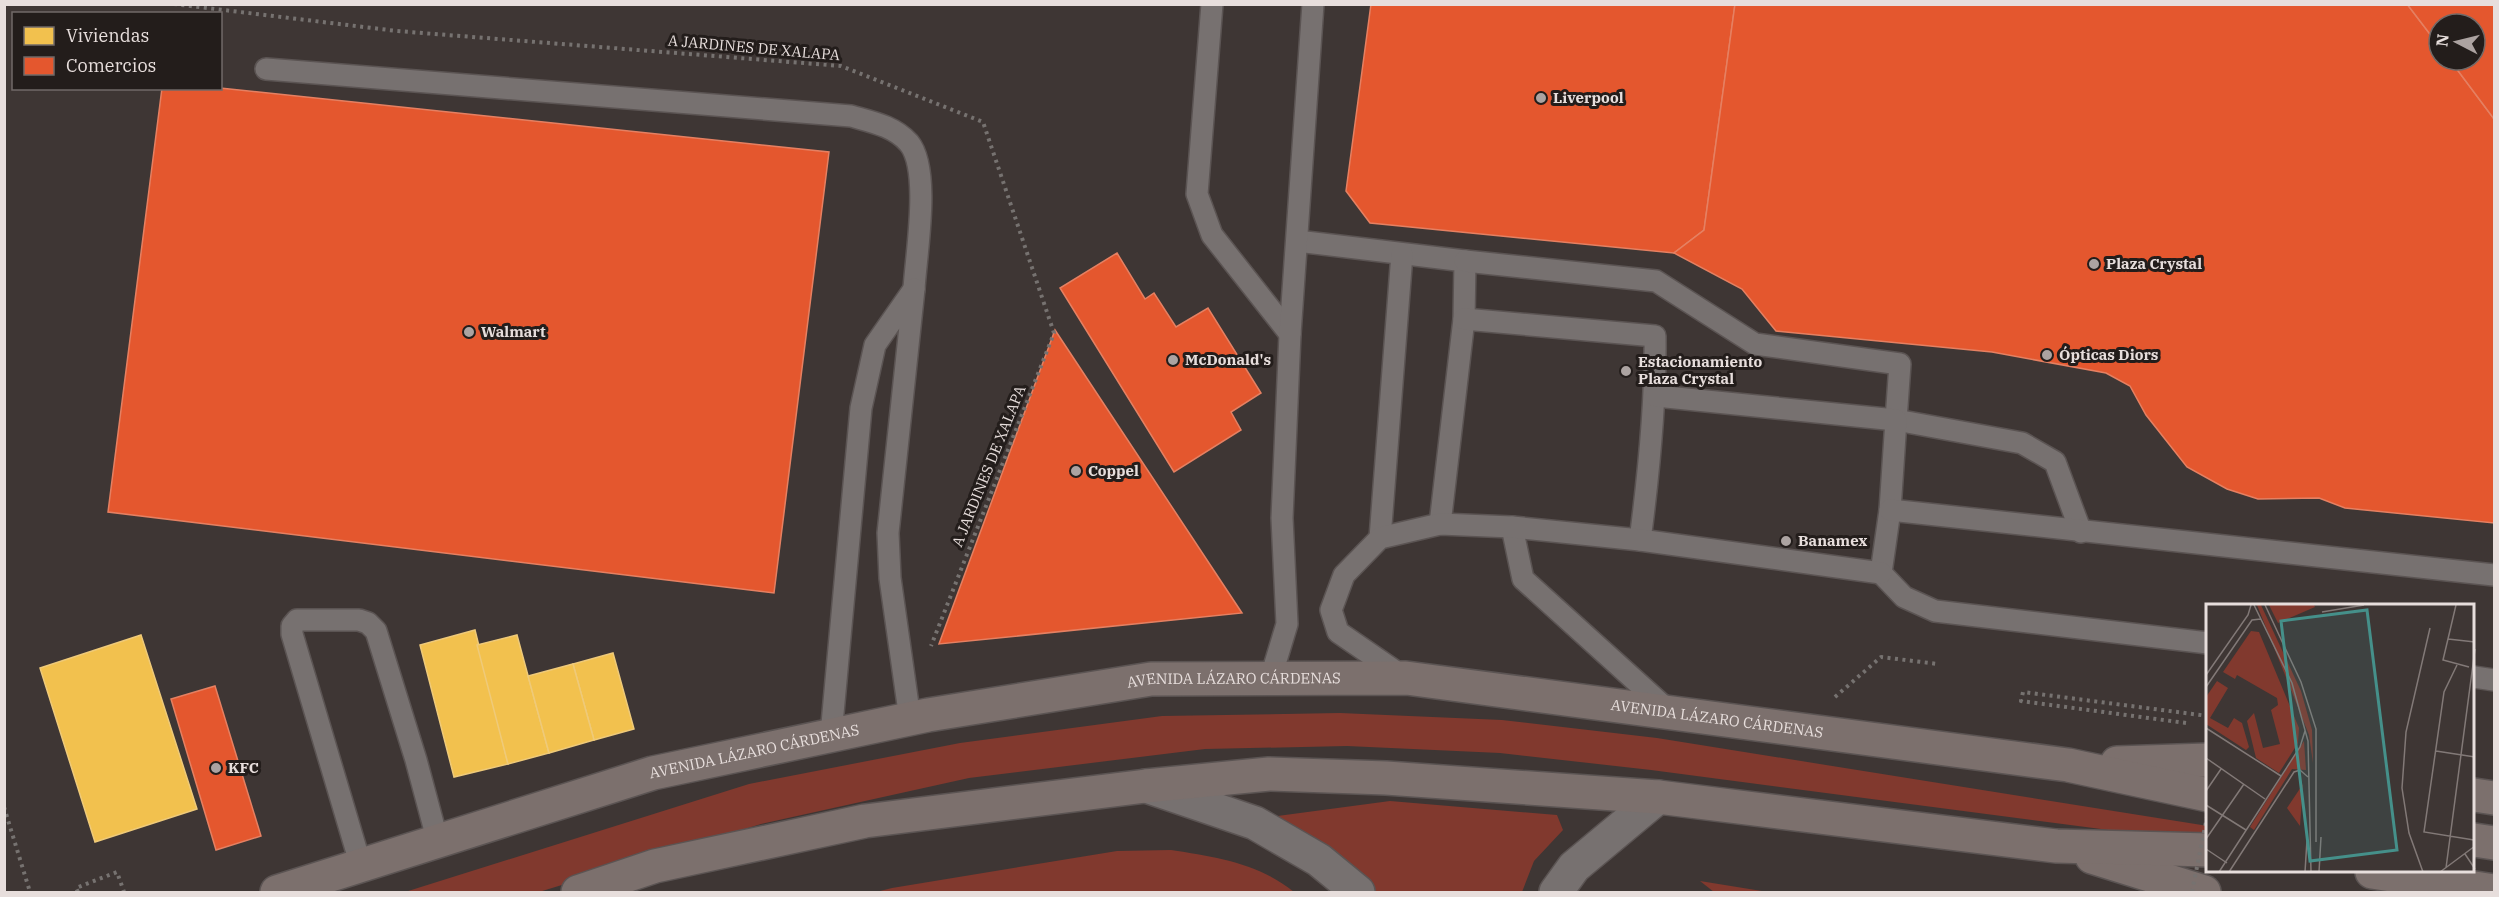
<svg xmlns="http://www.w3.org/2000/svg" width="2499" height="897" font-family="'IBM Plex Serif',serif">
	<rect width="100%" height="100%" fill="#3e3634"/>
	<!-- green -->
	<g fill="#81392e">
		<polygon points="1340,713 1502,720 1657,738 2208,826 2208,843 1651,770 1500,753 1347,746 1205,749 969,778 761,824 539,892 405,892 749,784 960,743 1162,716"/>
		<polygon points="1390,801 1557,815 1563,830 1534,861 1522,892 1373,892 1263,818"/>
		<path d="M1171 850C1216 857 1258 863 1294 892H876L892 888 1117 851Z"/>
		<polygon points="1700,881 1768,892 1714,892"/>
	</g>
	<!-- homes -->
	<g fill="#f2c14e" stroke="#efca79" stroke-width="1.5">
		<polygon points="475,630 508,764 454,777 420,645"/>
		<polygon points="141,635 197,809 95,842 40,668"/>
		<polygon points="517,635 549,753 508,764 477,645"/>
		<polygon points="613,653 634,729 594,740 573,664"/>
		<polygon points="573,664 594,740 549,753 528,676"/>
	</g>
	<!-- shops -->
	<g fill="#e4572e" stroke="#e58062" stroke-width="1.5">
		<polygon points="1371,4 1735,4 1704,230 1674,253 1370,223 1346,191"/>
		<polygon points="1735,4 2407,4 2439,46 2439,60 2450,60 2494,119 2494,523 2345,508 2319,498 2258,499 2227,489 2187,467 2146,415 2130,386 2106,373 1992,352 1776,331 1742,289 1674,253 1704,230"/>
		<polygon points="2407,4 2494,4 2494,119 2450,60 2475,60 2475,24 2439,24 2439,46"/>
		<polygon points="162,88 220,88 829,152 774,593 108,512"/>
		<polygon points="1117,253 1145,299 1154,293 1176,327 1208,308 1261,393 1231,412 1241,430 1174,472 1060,288"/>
		<polygon points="1055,330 1242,613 939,644"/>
		<polygon points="215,686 261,836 216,850 171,699"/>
	</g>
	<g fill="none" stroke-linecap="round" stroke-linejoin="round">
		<!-- service casing -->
		<g stroke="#5b5453" stroke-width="24">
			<g id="service">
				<polyline points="1212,4 1197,194 1212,235 1290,334"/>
				<path d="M266 69 851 116C872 122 894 126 909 143 931 170 916 254 914 289"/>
				<polyline points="1297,241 1465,261 1464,319 1440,524"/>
				<polyline points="1465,261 1656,281 1755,344 1900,364 1896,420 2022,443 2055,462 2081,532"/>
				<path d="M1464 319 1655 336C1656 405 1649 472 1640 540"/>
				<polyline points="1656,396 1896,420 1890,510 1881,573 1904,597 1935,611 2208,643"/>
				<polyline points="1890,510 2494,575"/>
				<polyline points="1512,527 1523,579 1670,712"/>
				<polyline points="1380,538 1402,254"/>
				<polyline points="1271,677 1287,624 1282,518 1290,334 1313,4"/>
				<polyline points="2474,677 2494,680"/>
				<polyline points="1405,678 1338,632 1331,610 1344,575 1380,538 1440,524 1512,527 1640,540 1881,573"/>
				<polyline points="831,735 861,408 875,345 914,289 888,533 890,578 910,719"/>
				<polyline points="361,866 292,634 292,626 297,620 359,620 368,623 376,631 416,760 438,842"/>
			</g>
		</g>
		<!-- minor casing -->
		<g stroke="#5b5453" stroke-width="36">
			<g id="minor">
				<polyline points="1146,786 1255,823 1319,860 1358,892"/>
				<polyline points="1556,892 1574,867 1658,797"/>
			</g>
		</g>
		<!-- trunk casing -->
		<g stroke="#5b5453" stroke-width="36">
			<g id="trunk">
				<polyline points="2117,763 2208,760"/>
				<polyline points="2474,795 2494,798"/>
				<polyline points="2474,840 2494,843"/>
				<polyline points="2092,857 2204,892"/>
				<polyline points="2372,872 2494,891"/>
				<path id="s1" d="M277 892 653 773 928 715 1151 679 1406 678 2068 765 2208 795"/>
				<polyline points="578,892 655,866 865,821 1146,786 1269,774 1386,778 1658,797 2056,846 2208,850"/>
			</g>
		</g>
		<!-- path -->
		<g stroke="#767270" stroke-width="4" stroke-dasharray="3 4.5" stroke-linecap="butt">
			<polyline points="174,4 397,31 841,66 983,122 1054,333 931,646"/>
			<polyline points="1835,697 1881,657 1938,664"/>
			<polyline points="2186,723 2021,701 2023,692 2208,716"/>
			<polyline points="4,807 30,892"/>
			<polyline points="78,892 76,888 117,872 124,892"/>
		</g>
		<!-- service -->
		<use href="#service" stroke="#777170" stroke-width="21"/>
		<!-- minor -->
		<use href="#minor" stroke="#777170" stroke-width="33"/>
		<!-- trunk -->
		<use href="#trunk" stroke="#7c706d" stroke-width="33"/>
		<!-- path-bridge -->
		<polyline stroke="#767270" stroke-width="4" stroke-dasharray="3 4.5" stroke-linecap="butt" points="2192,892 2208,812"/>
	</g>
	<!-- markers -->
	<g fill="#aca3a1" stroke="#231d1b" stroke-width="2">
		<circle cx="1541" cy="98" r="6"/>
		<circle cx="2094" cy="264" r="6"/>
		<circle cx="469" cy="332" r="6"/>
		<circle cx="2047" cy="355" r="6"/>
		<circle cx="1173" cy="360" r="6"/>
		<circle cx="1626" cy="371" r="6"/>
		<circle cx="1076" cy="471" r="6"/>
		<circle cx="1786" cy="541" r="6"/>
		<circle cx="216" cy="768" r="6"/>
	</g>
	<g text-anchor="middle" stroke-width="6" stroke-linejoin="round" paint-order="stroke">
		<!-- street labels -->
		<g font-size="15" fill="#e7dedc" stroke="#231d1b">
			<text transform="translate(754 48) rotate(5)" y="5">A JARDINES DE XALAPA</text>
			<text transform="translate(989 466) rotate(-68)" y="5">A JARDINES DE XALAPA</text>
			<text dy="5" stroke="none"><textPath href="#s1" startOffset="984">AVENIDA LÁZARO CÁRDENAS</textPath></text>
			<text dy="5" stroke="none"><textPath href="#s1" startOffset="1470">AVENIDA LÁZARO CÁRDENAS</textPath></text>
			<text dy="5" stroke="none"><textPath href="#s1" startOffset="498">AVENIDA LÁZARO CÁRDENAS</textPath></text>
		</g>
		<!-- poi labels -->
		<g font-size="15" font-weight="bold" fill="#e7dedc" stroke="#231d1b" text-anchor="start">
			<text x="1553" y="103">Liverpool</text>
			<text x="2106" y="269">Plaza Crystal</text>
			<text x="481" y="337">Walmart</text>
			<text x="2059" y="360">Ópticas Diors</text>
			<text x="1185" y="365">McDonald's</text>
			<text x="1638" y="367">Estacionamiento<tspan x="1638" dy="17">Plaza Crystal</tspan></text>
			<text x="1088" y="476">Coppel</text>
			<text x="1798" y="546">Banamex</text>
			<text x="228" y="773">KFC</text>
		</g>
	</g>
	<!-- overview -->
	<g transform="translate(2206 604)">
		<rect width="268" height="268" fill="#3e3634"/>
		<path d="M51 1H55L95 87 106 126 107 159 103 131ZM63 1H108L109 3 72 19ZM45 27 53 28 93 124 92 139 73 169 50 154 41 117 48 109 57 144 74 140 65 106 72 101 71 94 31 71 29 75 17 68ZM11 77 22 84 4 114 22 124 28 114 36 119 43 143 40 146 0 120V93ZM98 137 100 166 86 165 48 226 44 223ZM97 180 94 222 81 204Z" fill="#81392e"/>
		<path fill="none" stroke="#827977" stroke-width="1.5" d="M48 1 86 79 102 137 105 268M59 1 95 78 110 125V238M250 1 237 56 263 63M116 8 158 1M242 35 269 38M251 61 238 88 218 228 268 236M0 71 42 11 45 1M0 83 46 16 55 15M0 124 75 172M230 147 269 153M0 154 59 195M0 187 15 165M0 201 40 226M0 235 38 180M0 245 21 259M259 250 269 265M240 264 269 45M13 268 94 143 99 127M23 268 88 168 94 166 102 173M99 268 101 236M113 268 115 233M217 268 203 229 196 184 200 128 224 24M234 268 269 242"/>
		<path fill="#45908a" fill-opacity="0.15" stroke="#45908a" stroke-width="3" d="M161 6 191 246 104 257 75 17Z"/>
		<rect width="268" height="268" fill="none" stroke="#e7dedc" stroke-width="3"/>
	</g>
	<!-- border -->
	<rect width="2499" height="897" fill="none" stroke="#e7dedc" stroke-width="12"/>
	<!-- legend -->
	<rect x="12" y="12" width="210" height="78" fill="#231d1b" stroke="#716a68" stroke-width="1.5"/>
	<rect x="24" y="27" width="30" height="18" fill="#f2c14e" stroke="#716a68" stroke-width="1.5"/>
	<text x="66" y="42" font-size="18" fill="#e7dedc">Viviendas</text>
	<rect x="24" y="57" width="30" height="18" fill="#e4572e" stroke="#716a68" stroke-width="1.5"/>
	<text x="66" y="72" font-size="18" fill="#e7dedc">Comercios</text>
	<!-- north arrow -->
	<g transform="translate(2457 42) rotate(277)"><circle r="28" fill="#231d1b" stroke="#716a68" stroke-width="1.5"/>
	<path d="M0-4.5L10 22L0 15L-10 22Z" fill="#aca3a1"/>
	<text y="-9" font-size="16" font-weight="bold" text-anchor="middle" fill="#e7dedc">N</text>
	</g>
</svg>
